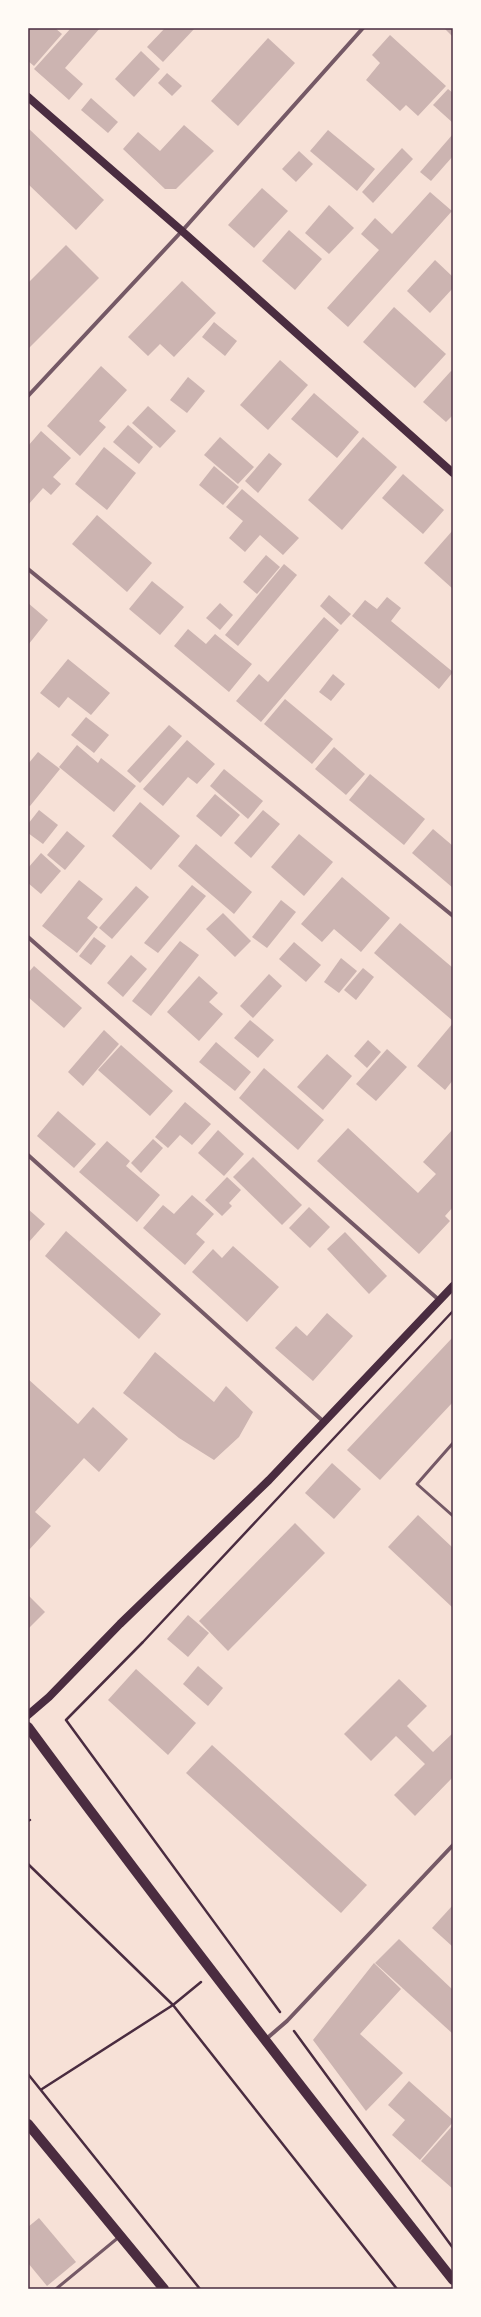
<svg xmlns="http://www.w3.org/2000/svg" width="481" height="2317" font-family="'PT Sans',sans-serif">
	<rect width="100%" height="100%" fill="#f7e1d7"/>
	<!-- building -->
	<g fill="#ccb4b1">
		<polygon points="28,28 55,28 62,34 34,66 28,61"/>
		<polygon points="71,28 100,28 65,68 83,84 69,100 34,69"/>
		<polygon points="165,28 195,28 163,62 147,47"/>
		<polygon points="444,28 453,28 453,37"/>
		<polygon points="390,35 446,86 418,116 406,105 400,111 366,80 380,63 372,55"/>
		<polygon points="268,38 295,63 238,126 211,101"/>
		<polygon points="141,51 160,69 134,97 115,79"/>
		<polygon points="167,73 182,86 172,96 158,83"/>
		<polygon points="448,89 453,93 453,123 433,105"/>
		<polygon points="91,98 118,122 108,133 81,110"/>
		<polygon points="184,125 214,151 176,189 165,189 123,149 138,132 160,151"/>
		<polygon points="28,128 104,200 76,230 28,184"/>
		<polygon points="328,130 375,169 357,191 310,151"/>
		<polygon points="453,134 453,156 431,181 420,172"/>
		<polygon points="402,148 413,159 373,203 362,192"/>
		<polygon points="299,151 313,164 296,182 282,169"/>
		<polygon points="262,188 288,211 254,248 228,225"/>
		<polygon points="430,192 452,211 348,327 327,308 379,250 361,234 375,218 392,234"/>
		<polygon points="329,205 354,228 329,254 305,233"/>
		<polygon points="289,230 322,259 295,290 262,261"/>
		<polygon points="66,245 99,278 28,349 28,283"/>
		<polygon points="435,260 453,277 453,288 430,313 407,291"/>
		<polygon points="182,281 216,313 174,357 160,344 148,356 128,337"/>
		<polygon points="394,307 446,354 415,388 363,342"/>
		<polygon points="214,322 237,341 225,356 202,337"/>
		<polygon points="280,360 308,385 268,430 240,405"/>
		<polygon points="101,366 127,390 99,421 106,427 80,456 47,426"/>
		<polygon points="451,371 453,372 453,415 446,422 423,402"/>
		<polygon points="188,377 205,391 187,413 170,400"/>
		<polygon points="314,393 359,432 337,458 291,419"/>
		<polygon points="148,406 176,431 160,448 132,423"/>
		<polygon points="128,425 153,447 139,464 113,442"/>
		<polygon points="41,431 71,458 53,477 61,484 51,495 43,488 28,505 28,446"/>
		<polygon points="220,437 254,467 238,484 204,455"/>
		<polygon points="363,437 397,467 342,530 308,500"/>
		<polygon points="104,447 136,473 107,510 75,484"/>
		<polygon points="269,453 282,464 258,493 245,481"/>
		<polygon points="214,466 239,487 223,505 199,485"/>
		<polygon points="403,474 444,510 423,534 382,498"/>
		<polygon points="242,489 299,538 283,555 260,535 245,552 229,538 243,521 226,507"/>
		<polygon points="97,515 152,563 127,592 72,544"/>
		<polygon points="453,530 453,589 424,563"/>
		<polygon points="266,555 280,567 257,594 243,582"/>
		<polygon points="284,564 297,575 238,646 225,635"/>
		<polygon points="152,581 184,607 160,635 129,609"/>
		<polygon points="329,595 351,614 341,625 320,606"/>
		<polygon points="387,597 401,608 391,621 453,672 439,689 352,616 365,600 377,609"/>
		<polygon points="28,603 48,620 28,645"/>
		<polygon points="220,603 233,615 220,630 206,618"/>
		<polygon points="324,617 339,630 261,722 236,701 259,674 268,682"/>
		<polygon points="188,629 206,644 215,634 252,664 229,692 174,646"/>
		<polygon points="68,659 110,693 91,715 68,697 59,708 40,693"/>
		<polygon points="333,674 345,684 331,701 319,692"/>
		<polygon points="285,699 333,739 312,764 264,724"/>
		<polygon points="86,717 109,735 94,753 71,735"/>
		<polygon points="169,725 182,736 140,783 127,771"/>
		<polygon points="187,740 215,764 197,784 188,777 163,806 143,789"/>
		<polygon points="77,745 98,763 101,758 136,786 114,812 59,767"/>
		<polygon points="334,747 365,774 346,795 315,769"/>
		<polygon points="38,752 60,769 30,806 28,805 28,764"/>
		<polygon points="224,769 263,801 248,819 210,786"/>
		<polygon points="370,774 425,819 404,845 349,800"/>
		<polygon points="215,794 240,815 221,837 196,816"/>
		<polygon points="140,802 180,836 151,870 112,836"/>
		<polygon points="39,810 58,825 43,844 28,833 28,824"/>
		<polygon points="263,810 280,824 251,858 234,843"/>
		<polygon points="433,829 453,846 453,888 412,853"/>
		<polygon points="67,831 85,846 65,870 47,855"/>
		<polygon points="299,834 333,862 304,896 271,867"/>
		<polygon points="196,844 252,892 234,914 178,866"/>
		<polygon points="41,853 61,871 41,894 28,883 28,868"/>
		<polygon points="342,877 390,918 361,952 334,929 322,942 301,924"/>
		<polygon points="79,880 103,899 87,918 98,927 77,953 42,926"/>
		<polygon points="192,885 206,896 158,953 144,943"/>
		<polygon points="136,886 149,897 112,939 99,928"/>
		<polygon points="281,900 296,912 267,948 252,937"/>
		<polygon points="223,913 251,941 235,957 206,929"/>
		<polygon points="400,923 453,968 453,1021 374,953"/>
		<polygon points="94,937 106,946 91,965 79,956"/>
		<polygon points="180,941 199,955 151,1016 132,1001"/>
		<polygon points="294,942 321,965 306,982 279,959"/>
		<polygon points="131,955 147,969 123,997 107,983"/>
		<polygon points="341,958 357,971 339,993 324,982"/>
		<polygon points="34,966 82,1008 64,1028 28,997 28,973"/>
		<polygon points="363,968 374,977 356,1000 344,990"/>
		<polygon points="269,974 282,986 253,1018 240,1006"/>
		<polygon points="199,976 218,993 209,1002 223,1014 199,1041 167,1012"/>
		<polygon points="250,1020 274,1040 258,1058 234,1038"/>
		<polygon points="453,1023 453,1080 445,1090 417,1066"/>
		<polygon points="104,1030 119,1044 83,1086 68,1072"/>
		<polygon points="368,1040 381,1052 367,1068 354,1056"/>
		<polygon points="216,1042 251,1072 235,1091 199,1062"/>
		<polygon points="121,1045 173,1091 150,1116 98,1070"/>
		<polygon points="387,1049 407,1067 376,1101 356,1084"/>
		<polygon points="327,1054 352,1076 323,1110 297,1087"/>
		<polygon points="264,1068 324,1120 298,1150 239,1098"/>
		<polygon points="185,1102 211,1124 192,1145 180,1135 168,1148 155,1137"/>
		<polygon points="58,1111 96,1144 74,1168 37,1136"/>
		<polygon points="348,1128 418,1193 436,1174 423,1162 453,1129 453,1207 445,1216 450,1221 419,1254 317,1161"/>
		<polygon points="218,1130 244,1154 224,1176 198,1153"/>
		<polygon points="153,1139 163,1148 141,1173 131,1163"/>
		<polygon points="107,1141 130,1161 126,1166 160,1195 137,1222 79,1172"/>
		<polygon points="253,1157 302,1205 282,1225 233,1177"/>
		<polygon points="227,1177 241,1190 229,1203 232,1206 222,1216 205,1200"/>
		<polygon points="192,1195 214,1214 196,1234 205,1242 185,1265 143,1228 163,1205 174,1214"/>
		<polygon points="309,1207 330,1227 310,1248 289,1228"/>
		<polygon points="28,1209 45,1224 28,1243"/>
		<polygon points="66,1231 161,1314 139,1339 45,1256"/>
		<polygon points="345,1232 387,1276 369,1294 327,1249"/>
		<polygon points="233,1246 279,1287 247,1322 192,1272 213,1249 222,1258"/>
		<polygon points="327,1313 353,1336 313,1381 275,1348 296,1326 307,1336"/>
		<polygon points="453,1337 453,1402 380,1480 347,1450"/>
		<polygon points="155,1352 214,1402 226,1386 253,1412 239,1437 214,1460 179,1438 123,1393"/>
		<polygon points="28,1379 78,1424 93,1407 128,1439 99,1472 84,1458 35,1512 51,1526 28,1551"/>
		<polygon points="332,1463 361,1489 334,1519 305,1493"/>
		<polygon points="418,1515 453,1548 453,1608 388,1547"/>
		<polygon points="295,1523 325,1553 228,1651 199,1621"/>
		<polygon points="29,1596 45,1612 28,1629 28,1598"/>
		<polygon points="188,1615 209,1633 188,1657 167,1639"/>
		<polygon points="198,1666 223,1688 208,1706 183,1684"/>
		<polygon points="136,1669 196,1723 168,1755 108,1700"/>
		<polygon points="399,1679 427,1706 407,1726 433,1752 453,1733 453,1777 415,1816 394,1795 425,1764 396,1736 371,1761 344,1734"/>
		<polygon points="212,1745 367,1885 341,1913 186,1773"/>
		<polygon points="453,1905 453,1947 432,1928"/>
		<polygon points="399,1939 453,1990 453,2034 375,1963"/>
		<polygon points="374,1963 401,1989 360,2034 403,2073 366,2111 313,2040"/>
		<polygon points="409,2081 453,2120 453,2122 420,2160 392,2135 405,2120 388,2105"/>
		<polygon points="453,2125 453,2189 421,2161"/>
		<polygon points="39,2218 76,2262 47,2286 28,2263 28,2227"/>
	</g>
	<g fill="none" stroke-linecap="round" stroke-linejoin="round">
		<!-- path -->
		<g stroke="#4a2c40" stroke-width="2.5">
			<polyline points="28,1821 30,1820"/>
			<polyline points="28,1864 173,2005 397,2289"/>
			<polyline points="280,2012 66,1720 143,1642 453,1311"/>
			<polyline points="294,2031 453,2248"/>
			<polyline points="28,2074 200,2289"/>
			<polyline points="42,2089 173,2005 201,1982"/>
		</g>
		<!-- service -->
		<g stroke="#755966" stroke-width="3">
			<polyline points="453,1443 417,1484 453,1516"/>
			<polyline points="56,2289 119,2237"/>
		</g>
		<!-- minor -->
		<g stroke="#755966" stroke-width="4">
			<polyline points="28,396 182,231 363,28"/>
			<polyline points="28,569 453,916"/>
			<polyline points="28,937 439,1300"/>
			<polyline points="28,1155 324,1422"/>
			<polyline points="265,2040 287,2021 453,1845"/>
		</g>
		<!-- secondary -->
		<g stroke="#4a2c40" stroke-width="8">
			<polyline points="28,97 182,231 453,473"/>
			<polyline points="28,1715 49,1697 120,1624 269,1480 453,1286"/>
		</g>
		<!-- primary -->
		<g stroke="#4a2c40" stroke-width="10">
			<path d="M28 1727C166 1914 309 2098 453 2280"/>
			<polyline points="28,2124 164,2289"/>
		</g>
	</g>
	<!-- border -->
	<rect width="481" height="2317" fill="none" stroke="#fffaf5" stroke-width="58"/>
	<rect x="29" y="29" width="423" height="2259" fill="none" stroke="#4a2c40" stroke-width="1.5"/>
</svg>
